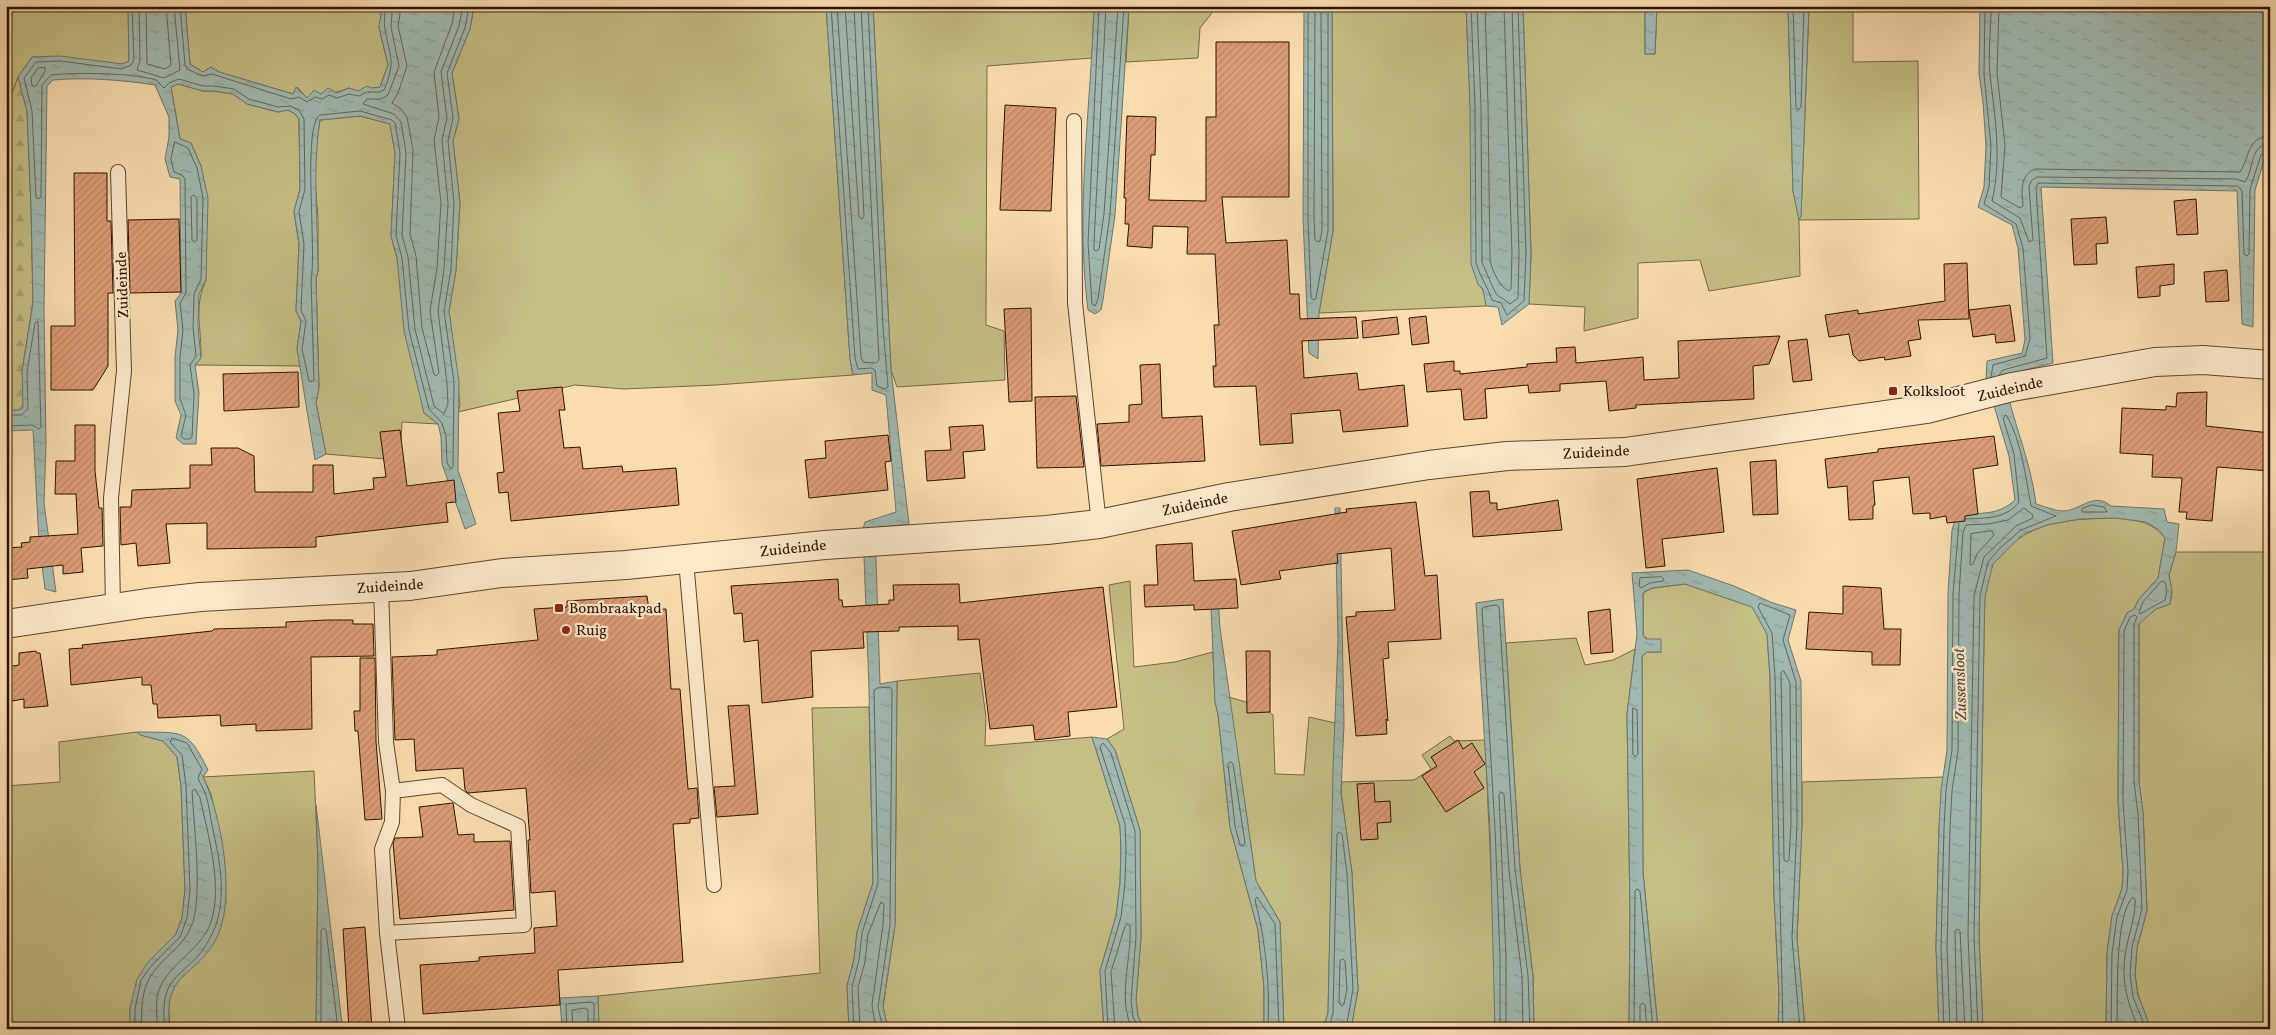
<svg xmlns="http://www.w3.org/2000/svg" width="2276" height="1035" font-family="Vollkorn,serif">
	<defs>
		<pattern id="forest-firs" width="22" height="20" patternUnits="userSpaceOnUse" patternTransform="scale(1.25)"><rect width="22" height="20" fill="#c5bf86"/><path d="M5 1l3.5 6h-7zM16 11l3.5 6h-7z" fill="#a9a372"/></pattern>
		<pattern id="water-ripples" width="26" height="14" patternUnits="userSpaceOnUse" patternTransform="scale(1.25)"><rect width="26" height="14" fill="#a0bab2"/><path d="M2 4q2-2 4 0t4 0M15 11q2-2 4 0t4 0" fill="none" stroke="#8a9f97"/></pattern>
		<pattern id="building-hatch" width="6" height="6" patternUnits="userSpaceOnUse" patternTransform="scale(1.25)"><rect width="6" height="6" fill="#dd9d76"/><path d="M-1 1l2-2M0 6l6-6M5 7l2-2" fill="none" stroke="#be8664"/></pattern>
	</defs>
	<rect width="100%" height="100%" fill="#faddaf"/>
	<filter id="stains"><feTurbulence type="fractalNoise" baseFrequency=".004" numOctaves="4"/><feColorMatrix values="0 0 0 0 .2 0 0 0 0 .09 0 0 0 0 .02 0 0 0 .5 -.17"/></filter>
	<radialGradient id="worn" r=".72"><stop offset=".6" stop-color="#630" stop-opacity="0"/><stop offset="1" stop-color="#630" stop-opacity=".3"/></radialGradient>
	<!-- green -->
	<g fill="#c5bf86" stroke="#786943">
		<polygon points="6,6 128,6 129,61 123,64 32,57 18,77 6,111"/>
		<path d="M185 6H377L381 15 379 27 388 65 380 87 358 91 349 88C335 94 321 94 307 98L297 87 293 94 219 72 211 67 203 72 190 64Z"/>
		<polygon points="474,6 826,6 850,359 853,375 716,385 624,389 575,385 458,412 460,405 449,311 456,270 460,203 453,141 459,119 452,73 470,29"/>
		<polygon points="873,6 1094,6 1092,58 987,66 986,325 1004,331 1005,380 897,387 891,370"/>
		<polygon points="1129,6 1215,6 1215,9 1200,28 1198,58 1126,62"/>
		<path d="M1332 6H1466L1478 284C1484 290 1487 297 1486 306L1319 313 1333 231Z"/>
		<polygon points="1523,6 1645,6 1645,54 1655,54 1657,6 1788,6 1793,191 1799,219 1801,216 1809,6 1853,6 1853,62 1918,61 1919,219 1799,220 1800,276 1709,291 1700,260 1638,263 1638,318 1584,331 1585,307 1529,304 1531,254"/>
		<path d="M178 84 203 91H213L233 94 247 104 278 112 288 110 295 114 299 119 300 189 294 212 299 244 296 311 301 321 297 349 302 366 195 365 201 358C202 330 193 307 206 280L201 166 191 143 180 139 171 87Z"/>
		<polygon points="360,116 390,124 395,153 391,236 397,258 424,413 438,424 402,422 400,458 397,460 326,454 316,403 319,387 316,279 318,271 318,218 315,182 316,146 320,120"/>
		<path d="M2116 518C2138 521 2150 520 2165 538L2158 578 2139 599 2134 609 2127 613 2119 630 2118 801 2123 871 2122 889 2112 916 2107 953 2106 1029H1983L1979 936 1984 640C1984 616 1982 587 1993 564 1995 558 2003 552 2008 547 2040 519 2075 519 2116 518Z"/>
		<polygon points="2176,552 2270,552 2270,1029 2151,1029 2138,995 2135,975 2137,948 2147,910 2143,813 2139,781 2139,623 2156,609 2170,604 2172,591 2169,575"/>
		<polygon points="1130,581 1134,667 1175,662 1213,652 1215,702 1218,714 1230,827 1258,930 1264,988 1264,1029 1144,1029 1138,1016 1136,1000 1141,937 1140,830 1115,750 1107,739 1124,729 1109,585"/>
		<polygon points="1685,584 1753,607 1767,634 1770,677 1774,895 1779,995 1778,1029 1658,1029 1643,872 1642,656 1647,652 1661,652 1643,635 1643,593 1652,588"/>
		<polygon points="1576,638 1585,665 1613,660 1635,649 1627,714 1630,911 1629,1029 1534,1029 1533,976 1520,869 1506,643"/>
		<polygon points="980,673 986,717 985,746 1092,737 1120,826 1121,849 1120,883 1116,916 1100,971 1104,1029 888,1029 883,1007 895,925 897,681"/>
		<polygon points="1229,697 1263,707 1273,715 1275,774 1304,775 1309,717 1335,723 1328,1013 1323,1029 1284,1029 1280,922 1256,881"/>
		<polygon points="869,707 873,883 857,932 854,959 847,986 849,1029 599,1029 598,996 820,973 812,708"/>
		<polygon points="137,732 141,735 163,741 177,757 181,786 185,890 182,918 176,934 148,962 130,1008 130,1029 6,1029 6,786 60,782 59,742"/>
		<polygon points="1450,736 1454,741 1485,740 1495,957 1495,1029 1351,1029 1358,990 1352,873 1341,792 1342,782 1414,780 1431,769 1422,755"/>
		<polygon points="314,771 318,863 316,1029 170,1029 168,1000 177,982 196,963 226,903 224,858 211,794 203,777"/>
		<polygon points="1943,777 1939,827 1936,947 1939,1029 1805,1029 1797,938 1802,823 1802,782"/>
	</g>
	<!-- forest -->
	<polygon fill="url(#forest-firs)" stroke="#786943" points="18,77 27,111 31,207 33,303 22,371 24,404 19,410 6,410 6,111"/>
	<!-- water -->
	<g fill="url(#water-ripples)" stroke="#71776b">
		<path d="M128 6H185L190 64 203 72 211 67 219 72 293 94 296 87 307 98 314 90 321 94 328 88 337 93 349 88 358 91 367 86 372 88 380 87 388 65 379 27 381 15 377 6H474L470 29 452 73 459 119 453 141 460 203 456 270 449 311 459 382 458 470 476 524 465 529 442 464 441 437 438 424 424 413 404 331 397 258 391 236 395 153 390 124 360 116 320 120C312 170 318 221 318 271L316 279 319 387 316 403 326 454 315 460 297 349 301 321 296 311 299 244 294 211 300 189 299 119 295 114 288 110 278 112 247 104 233 94 213 91H203L178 84 171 87 180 139 191 143 201 166 208 198 206 280 199 294 198 326 201 358 195 365 199 393 196 444H183L176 438 181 415 175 401V357L178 330 175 301 181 293 180 179 170 177 165 159 169 137V117L155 85C122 80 87 77 53 80L47 86 44 310 46 443 44 503 56 592 45 589 39 542 33 430 6 431V410H19L23 408 22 371 33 303 31 207 27 111 18 77 32 57 60 56 123 64 129 61Z"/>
		<polygon points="826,6 873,6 891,370 909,524 875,528 880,684 897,681 895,925 883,1006 888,1029 849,1029 847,986 854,959 857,932 873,883 869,689 863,529 865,522 896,512 886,395 872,390 872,373 853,375 850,359"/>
		<path d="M1094 6H1129L1115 215 1103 300 1101 310 1095 314 1088 310C1075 209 1091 107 1094 6Z"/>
		<polygon points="1304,6 1332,6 1333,231 1319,313 1318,359 1309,353 1303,219"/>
		<polygon points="1466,6 1523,6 1531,254 1529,304 1502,325 1498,307 1486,306 1483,289 1478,284 1471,264 1470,106"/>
		<polygon points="1645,6 1657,6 1655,54 1645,54"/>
		<polygon points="1788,6 1809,6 1801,216 1799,220 1793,191"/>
		<path d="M1980 6H2270V153L2265 157 2255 190 2253 327 2242 324 2237 191 2041 187 2053 363 2004 375C2011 419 2031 460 2036 504 2044 506 2055 511 2063 511 2080 511 2094 491 2111 506L2164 509 2167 522 2179 524 2176 552 2169 575 2172 591 2170 604 2156 609 2139 624V781L2143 813 2147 910 2137 948 2135 975 2138 995 2151 1029H2106L2107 953 2112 916 2122 889 2123 871 2118 801 2119 630 2127 613 2134 609 2139 599 2158 578 2165 538 2159 530 2146 522 2116 518 2080 519 2047 525 2023 534 1993 564 1985 597 1984 640 1979 936 1983 1029H1939L1936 947 1939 827 1941 790 1947 750 1948 593 1952 530 1957 514C1979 513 1998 516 2015 500L2009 456 1986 379 1987 361 2022 353 2025 340 2018 248 2012 225 1978 207 1984 187 1986 146 1983 102 1979 74Z"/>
		<polygon points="1335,508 1340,508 1344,724 1341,792 1352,873 1358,990 1351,1029 1323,1029 1328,1013 1333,771 1338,640"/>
		<polygon points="1688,570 1734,586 1773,603 1796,610 1788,640 1801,681 1802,823 1797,938 1805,1029 1778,1029 1779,995 1774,895 1770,677 1767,634 1752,607 1685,584 1652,588 1643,593 1643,635 1646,639 1661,639 1661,652 1647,652 1642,656 1643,872 1658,1029 1629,1029 1630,911 1627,714 1637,634 1632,573"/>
		<polygon points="1210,583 1217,583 1220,628 1256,881 1280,922 1284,1029 1264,1029 1264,988 1258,930 1230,827 1218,714 1215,702"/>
		<polygon points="1503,599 1520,869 1533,976 1534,1029 1495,1029 1490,828 1476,603"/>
		<path d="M137 732C182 733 187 727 208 770L203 777C222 816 238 905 214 943 190 981 163 973 170 1029H130V1008L137 979 148 962 176 934 182 918 185 890 181 786 177 757 163 741 140 735Z"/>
		<polygon points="1092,737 1107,739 1115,750 1140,830 1141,937 1136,1000 1138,1016 1144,1029 1104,1029 1100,971 1116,916 1120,883 1121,849 1120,826"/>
		<polygon points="316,805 342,1023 343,1029 316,1029 318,863"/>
		<polygon points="598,996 599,1029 562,1029 560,998"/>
	</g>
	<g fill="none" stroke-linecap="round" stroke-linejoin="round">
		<!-- shore -->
		<g stroke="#666659" stroke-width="1">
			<path d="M132 6 134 60 131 65 122 69 60 61 36 62 24 78 32 111 36 198 39 199 41 197 42 85 51 75C75 72 134 73 156 80 159 82 161 86 164 88L169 83 179 79 203 86H214L234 89 249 99 278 107 290 106 299 110 304 119 305 189 299 212 304 244 301 310 306 321 302 349 309 381 312 382 314 380 311 279C317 252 302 125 320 115L360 111 392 120 395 123 400 153 396 235 402 258 409 330 429 409 442 423 446 436 447 463 451 469 453 467 454 382 444 311 451 269 454 203 448 141 453 118 447 73 465 28 469 6"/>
			<polyline points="139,6 140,60 137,70 164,78 180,70 174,6"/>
			<polyline points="146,6 147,64 165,69 171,65 166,6"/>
			<path d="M180 6 185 65 187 69 202 76 212 74 291 99 299 97 307 102 315 97 322 99 329 95 337 98 349 94 359 96 367 92H380L384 90C396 61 390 58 385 29 383 20 387 15 383 6"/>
			<polyline points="390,6 392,14 391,27 399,66 388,95 381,99 367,99 363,104 394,114 401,122 406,153 402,235 408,257 415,329 434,406 444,414 448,404 447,383 438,311 444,269 448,203 442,140 447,118 441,72 459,26 463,6"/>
			<polyline points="398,6 400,14 398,26 407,66 398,93 392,103 401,109 407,117 413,150 410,234 416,256 422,328 434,374 436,376 439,373 430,311 437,268 441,203 434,140 439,117 434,72 452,24 455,6"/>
			<polyline points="831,6 855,358 858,369 871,368 875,370 877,386 885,389 888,387 883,327 868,6"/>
			<polyline points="837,6 861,357 863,362 876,363 879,360 861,6"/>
			<polyline points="845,6 859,217 862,219 864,216 854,6"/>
			<polyline points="1099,6 1088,243 1092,304 1095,306 1098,299 1110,215 1124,6"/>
			<polyline points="1106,6 1094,243 1094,250 1097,251 1099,249 1104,214 1118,6"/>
			<polyline points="1308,6 1308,219 1311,298 1314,300 1316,298 1328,231 1328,6"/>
			<polyline points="1315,6 1314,219 1315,240 1318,242 1320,241 1322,230 1321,6"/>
			<path d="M1471 6 1475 106 1476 263C1480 277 1488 287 1492 300L1501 303 1507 315 1524 301 1526 254 1518 6"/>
			<path d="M1477 6 1481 106 1482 262C1484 267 1495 293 1497 295 1501 298 1506 300 1510 304L1518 298 1519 254 1512 6"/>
			<path d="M1485 6 1488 106 1490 261C1493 271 1499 287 1509 291L1511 289 1512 254 1504 6"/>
			<polyline points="1793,6 1796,107 1798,110 1801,107 1804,6"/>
			<polyline points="1985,6 1984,74 1991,146 1989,187 1984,204 2016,224 2023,248 2030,339 2025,356 1993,365 1991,377"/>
			<path d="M1991 6C1991 29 1988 53 1990 75 1995 117 2002 159 1992 201L2020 218 2029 242 2033 240 2029 187 2031 181 2037 177 2236 179 2245 182C2254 170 2249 145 2270 143"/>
			<path d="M1999 6 1997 73 2005 145 2001 197 2020 208 2023 206C2022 191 2019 176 2035 169L2240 172C2250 158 2246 137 2270 136"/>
			<polygon points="45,68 45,71 36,86 32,86 31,78 38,68"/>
			<polygon points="175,142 188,148 197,168 203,198 201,279 194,294 193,327 196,356 190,365 194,394 192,437 189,439 184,439 181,436 186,415 180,399 180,357 183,330 180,303 186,293 185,179 182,175 174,172 171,159"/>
			<polygon points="194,195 197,199 197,240 194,242 192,240 191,197"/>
			<polyline points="1999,375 2003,370 2047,358 2036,188 2038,183 2238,186 2242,191 2244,254 2247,256 2249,254 2250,189 2261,155 2270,150"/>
			<polyline points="6,415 21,415 28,409 27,372 35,323 38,321 41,427 39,429 32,425 6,426"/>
			<polygon points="2092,505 2104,507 2107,512 2082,512 2082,509"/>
			<path d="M1966 519C1986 518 2006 519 2019 502L2014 454 2003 418 2006 415C2021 438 2026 479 2031 506L2056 516 2021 530 2000 548 1988 562 1980 596 1974 935 1978 1029"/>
			<polygon points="1992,531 1994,535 1977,554 1973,564 1970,565 1971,534"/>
			<polygon points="1662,577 1664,579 1663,581 1650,583 1641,588 1639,586 1640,578"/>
			<polygon points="2162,581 2165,582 2167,591 2165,600 2140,614 2139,612 2143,602"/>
			<polygon points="1784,671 1790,683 1791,823 1789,860 1787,862 1784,860 1781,673"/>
			<polygon points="1633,708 1637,710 1638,754 1635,757 1633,754"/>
			<polygon points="1231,762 1233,764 1245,843 1243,846 1240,845 1235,826 1228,764"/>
			<polygon points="1343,959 1345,961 1347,989 1344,1004 1342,1006 1339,1003 1340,961"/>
			<path d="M135 1029V1009L141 980 152 965 180 937 187 918 190 890 186 786 182 755 170 742 172 738 187 743 202 769 198 778C200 784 204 789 206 795 209 805 210 816 212 825 220 862 229 904 210 938 189 979 157 969 165 1029"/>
			<path d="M141 1029C142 1014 141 997 147 983 157 959 184 950 193 922 202 891 194 826 192 791L195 789 200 798C208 834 223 886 211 922 201 952 162 966 157 998 156 1008 157 1019 158 1029"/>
			<polyline points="321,1029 321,930 324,928 326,930 338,1029"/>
			<polyline points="567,1029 566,1004 591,1002 594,1004 594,1029"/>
			<polyline points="573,1029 572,1010 585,1008 588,1010 588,1029"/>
			<polyline points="854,1029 852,987 859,960 862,933 878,883 874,690 877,688 890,687 892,690 890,925 878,1007 883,1029"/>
			<polyline points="860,1029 858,987 865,962 868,934 881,902 884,904 883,925 872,1005 876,1029"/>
			<polyline points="1108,1029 1105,971 1121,917 1125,883 1126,849 1125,824 1100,747 1103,743 1111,753 1135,831 1136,937 1131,1001 1133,1017 1139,1029"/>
			<path d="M1115 1029 1111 972 1125 926 1127 924 1130 926C1132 959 1117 997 1132 1029"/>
			<path d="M1268 1029C1270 985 1266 942 1255 900L1257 897 1275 924 1279 1029"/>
			<polyline points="1329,1029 1333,1013 1337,834 1339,832 1342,834 1347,874 1353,989 1346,1029"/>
			<polyline points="1500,1029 1500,957 1495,828 1482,609 1484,607 1496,605 1499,607 1515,869 1528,976 1530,1029"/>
			<polyline points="1506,1029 1506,957 1499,795 1501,792 1504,794 1509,870 1522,976 1523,1029"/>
			<polyline points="1634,1029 1635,891 1637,889 1640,891 1653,1029"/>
			<polyline points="1640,1029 1640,1005 1643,1003 1645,1005 1647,1029"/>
			<polyline points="1783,1029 1775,677 1772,633 1758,607 1760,603 1790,615 1783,640 1796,682 1797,823 1792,938 1800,1029"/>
			<polyline points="1944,1029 1941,947 1944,828 1946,790 1952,750 1953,594 1959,523"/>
			<polyline points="1950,1029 1947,947 1950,828 1952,791 1958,751 1959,594 1963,532 1966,525 1988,524 2008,520 2024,508 2033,515 2033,518 2016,526 1984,557 1974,596 1968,935 1972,1029"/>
			<polyline points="1957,1029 1955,931 1958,929 1960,931 1965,1029"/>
			<polyline points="2111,1029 2112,953 2117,917 2127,890 2128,871 2123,802 2124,631 2130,617 2135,615 2137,617 2134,624 2134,781 2138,814 2142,909 2132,947 2130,975 2133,997 2146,1029"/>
			<path d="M2117 1029C2118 1001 2114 915 2133 897L2135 899C2136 915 2130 929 2127 945 2120 974 2126 1002 2139 1029"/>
		</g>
	</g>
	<!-- building -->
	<g fill="url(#building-hatch)" stroke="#2b1300">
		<polygon points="1216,42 1289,42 1289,197 1222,197 1226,243 1287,240 1290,294 1299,294 1300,319 1356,317 1358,338 1302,341 1304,378 1357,373 1359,390 1404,385 1408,426 1343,432 1340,410 1291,414 1293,443 1260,445 1256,386 1214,387 1213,366 1216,366 1214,325 1219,325 1215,254 1187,254 1188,227 1153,226 1152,248 1127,246 1129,224 1125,224 1126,198 1124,198 1127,116 1156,117 1155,155 1151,155 1149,200 1206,201 1206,117 1216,117"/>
		<polygon points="1005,105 1056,108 1051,211 1000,210"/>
		<polygon points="74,173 107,173 107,221 111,221 113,293 108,293 108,366 93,390 51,390 51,326 75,326"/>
		<polygon points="2196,199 2198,234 2177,235 2174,201"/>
		<polygon points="2106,217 2108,243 2096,244 2097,264 2074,265 2071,219"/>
		<polygon points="179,219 181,292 130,293 128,220"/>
		<polygon points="1967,263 1969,319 1918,320 1921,339 1908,341 1911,356 1885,360 1884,357 1859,361 1853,355 1849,334 1829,337 1825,315 1858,310 1858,314 1945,301 1944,264"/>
		<polygon points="2174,264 2174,284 2160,286 2160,296 2138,298 2136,267"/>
		<polygon points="2227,270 2229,301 2206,302 2204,272"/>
		<polygon points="2010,305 2015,341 1996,343 1995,334 1973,337 1969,310"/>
		<polygon points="1031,308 1032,401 1009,402 1004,309"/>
		<polygon points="1426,316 1429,343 1412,345 1409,318"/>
		<polygon points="1397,317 1399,334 1363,338 1362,321"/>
		<polygon points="1780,336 1769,364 1753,366 1754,399 1636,405 1636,408 1609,411 1606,381 1560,384 1560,391 1529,393 1528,385 1485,389 1487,418 1464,420 1461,389 1427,392 1424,364 1454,361 1454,371 1460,371 1460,374 1527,367 1527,364 1557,362 1556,348 1575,347 1576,363 1643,357 1644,380 1679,378 1678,341"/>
		<polygon points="1807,339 1812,380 1793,382 1788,341"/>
		<polygon points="1160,364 1162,418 1202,416 1205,461 1101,466 1097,424 1129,422 1129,405 1142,404 1140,365"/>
		<polygon points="298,372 299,407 224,411 223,374"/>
		<polygon points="562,387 565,410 559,410 564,448 580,447 583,469 622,466 623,472 676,468 679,505 511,521 508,492 499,493 497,473 504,472 498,413 520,411 517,391"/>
		<polygon points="2207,392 2206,426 2270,433 2270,471 2217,467 2212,521 2186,519 2187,512 2179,512 2182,478 2152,477 2153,455 2120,453 2122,408 2166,410 2166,406 2176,407 2177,393"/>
		<polygon points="1076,396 1084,467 1037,468 1035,397"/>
		<polygon points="75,425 95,425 95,471 99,508 102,508 103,546 81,548 83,572 63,574 63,565 27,569 28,578 6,580 6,548 22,547 21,543 30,542 30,537 78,534 76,494 55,494 56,461 75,461"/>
		<polygon points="983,425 985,450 963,452 965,478 927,481 925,451 951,450 949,427"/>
		<polygon points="400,430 407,486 454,480 456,502 446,503 448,522 316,537 316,547 207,549 207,523 166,524 170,563 138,566 136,543 121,545 120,507 131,507 132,490 190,488 190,465 212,465 211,448 238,448 254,456 255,492 313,492 313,465 333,465 334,494 374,489 373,478 386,477 380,432"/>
		<polygon points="888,435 891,461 885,462 888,490 809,498 805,460 826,458 825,441"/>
		<polygon points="1994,436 1998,465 1973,469 1978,514 1965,516 1965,521 1947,523 1946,516 1930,519 1930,513 1913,514 1909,477 1873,481 1875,505 1873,506 1873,519 1849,520 1847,486 1828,488 1825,459 1878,452 1878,449"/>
		<polygon points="1776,460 1778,514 1753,515 1750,462"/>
		<polygon points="1717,468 1724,532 1662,539 1665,566 1646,568 1637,479"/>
		<polygon points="1489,491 1490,503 1497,503 1497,510 1558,500 1562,530 1473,537 1470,492"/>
		<polygon points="1416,502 1425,576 1437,575 1441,639 1388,642 1389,658 1383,659 1388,721 1386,719 1387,734 1356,736 1346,617 1356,616 1356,612 1395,610 1391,548 1337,554 1338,563 1279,571 1281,579 1241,585 1232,531 1347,512 1346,509"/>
		<polygon points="1192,543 1194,581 1236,579 1238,608 1194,610 1194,605 1145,607 1144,585 1158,585 1156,545"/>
		<polygon points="838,579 839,600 842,600 843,607 889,604 889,600 894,600 893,585 959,584 960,603 1103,587 1117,707 1068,712 1070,736 1035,740 1033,725 990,729 979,639 958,640 958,626 899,627 899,631 863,632 864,648 811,651 813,697 762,703 758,640 744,642 742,613 734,614 731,586"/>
		<polygon points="1843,586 1881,588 1884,629 1901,629 1900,665 1872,665 1872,652 1806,649 1809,612 1843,614"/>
		<polygon points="647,596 649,610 666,609 671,689 680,689 688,789 697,788 699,818 690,819 690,823 673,824 683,962 558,970 560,1005 423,1014 420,965 479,961 479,957 535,953 534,928 557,926 555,891 531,893 528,840 530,840 526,788 468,793 465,790 463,768 416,771 414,739 395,740 392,657 437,655 437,650 538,640 534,609 567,607 567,601"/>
		<polygon points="1610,609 1613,652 1591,654 1588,612"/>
		<polygon points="327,620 353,620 353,624 373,624 374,656 311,657 312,729 256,731 256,724 221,726 220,715 158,718 157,704 153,704 151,685 142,685 142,677 71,685 69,649 83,648 82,645 212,631 214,629 286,627 286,622"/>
		<polygon points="36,651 37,653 40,653 48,706 24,708 24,699 6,702 6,667 19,665 19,653"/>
		<polygon points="1246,651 1270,651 1270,712 1247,713"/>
		<polygon points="360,658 375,658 376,741 382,819 365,820 358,731 355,731 354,711 360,711"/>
		<polygon points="749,705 758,814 717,817 714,787 735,786 728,706"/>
		<polygon points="1458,740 1463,749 1472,743 1485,764 1474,772 1484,788 1446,812 1422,776 1437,766 1431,757"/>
		<polygon points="1374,783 1375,802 1390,801 1391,822 1377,823 1378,839 1361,840 1357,784"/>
		<polygon points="453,803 458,835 474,834 474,842 510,841 514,910 400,919 393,843 395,838 423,837 419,807"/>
		<polygon points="365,927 372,1029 349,1029 343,929"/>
	</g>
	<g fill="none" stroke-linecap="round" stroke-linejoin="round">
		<!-- service casing -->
		<g stroke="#5f462c" stroke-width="16">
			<g id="service">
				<polyline points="1074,121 1075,303 1099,524"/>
				<polyline points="686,560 714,885"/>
				<polyline points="381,587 386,742 393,791 442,785 471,805 518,826 524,925 387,933 382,849 392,822 393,791"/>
				<polyline points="113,608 111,498 124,371 118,172"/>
				<polyline points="387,933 398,1029"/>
			</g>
		</g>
		<!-- tertiary casing -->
		<g stroke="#5f462c" stroke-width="30">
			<polyline id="tertiary" points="6,624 147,603 200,597 410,586 502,573 626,565 825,545 1047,530 1099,524 1229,497 1429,465 1507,456 1625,452 1927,409 2012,387 2155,362 2203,360 2270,365"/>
		</g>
		<!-- service -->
		<use href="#service" stroke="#fce9cb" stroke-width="14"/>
		<!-- tertiary -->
		<use href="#tertiary" stroke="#fce9cb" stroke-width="28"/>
	</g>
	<!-- markers -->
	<g fill="#8f2418" stroke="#fce9cb" stroke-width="2">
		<rect x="1888" y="386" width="10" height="10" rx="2.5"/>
		<rect x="554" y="603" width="10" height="10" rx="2.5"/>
		<circle cx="566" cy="630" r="5"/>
	</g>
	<g text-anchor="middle" stroke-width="4.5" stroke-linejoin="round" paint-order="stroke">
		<!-- street labels -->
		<g font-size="15" fill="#2b1300" stroke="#fce9cb">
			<text transform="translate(122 285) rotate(-92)" y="5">Zuideinde</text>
			<text transform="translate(2010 389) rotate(-13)" y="5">Zuideinde</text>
			<text transform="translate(1596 452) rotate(-3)" y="5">Zuideinde</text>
			<text transform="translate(1195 504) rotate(-12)" y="5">Zuideinde</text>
			<text transform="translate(793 548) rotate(-6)" y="5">Zuideinde</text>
			<text transform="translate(390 586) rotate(-4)" y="5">Zuideinde</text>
		</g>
		<!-- poi labels -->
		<g font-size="15" fill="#2b1300" stroke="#fce9cb" text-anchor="start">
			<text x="1903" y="396">Kolksloot</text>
			<text x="569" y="613">Bombraakpad</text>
			<text x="576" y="635">Ruig</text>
		</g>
		<!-- water labels -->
		<g font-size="16" font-style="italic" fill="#544d3e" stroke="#fce9cb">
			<text transform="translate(1959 684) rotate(-92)" y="6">Zussensloot</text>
		</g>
	</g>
	<!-- margin -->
	<rect width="2276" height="1035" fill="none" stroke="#faddaf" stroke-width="25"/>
	<rect x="8" y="8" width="2261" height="1020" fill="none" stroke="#2b1300" stroke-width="2.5"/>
	<rect x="12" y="12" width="2251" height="1010" fill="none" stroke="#2b1300"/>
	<rect width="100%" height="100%" filter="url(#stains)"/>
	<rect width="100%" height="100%" fill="url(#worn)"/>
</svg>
